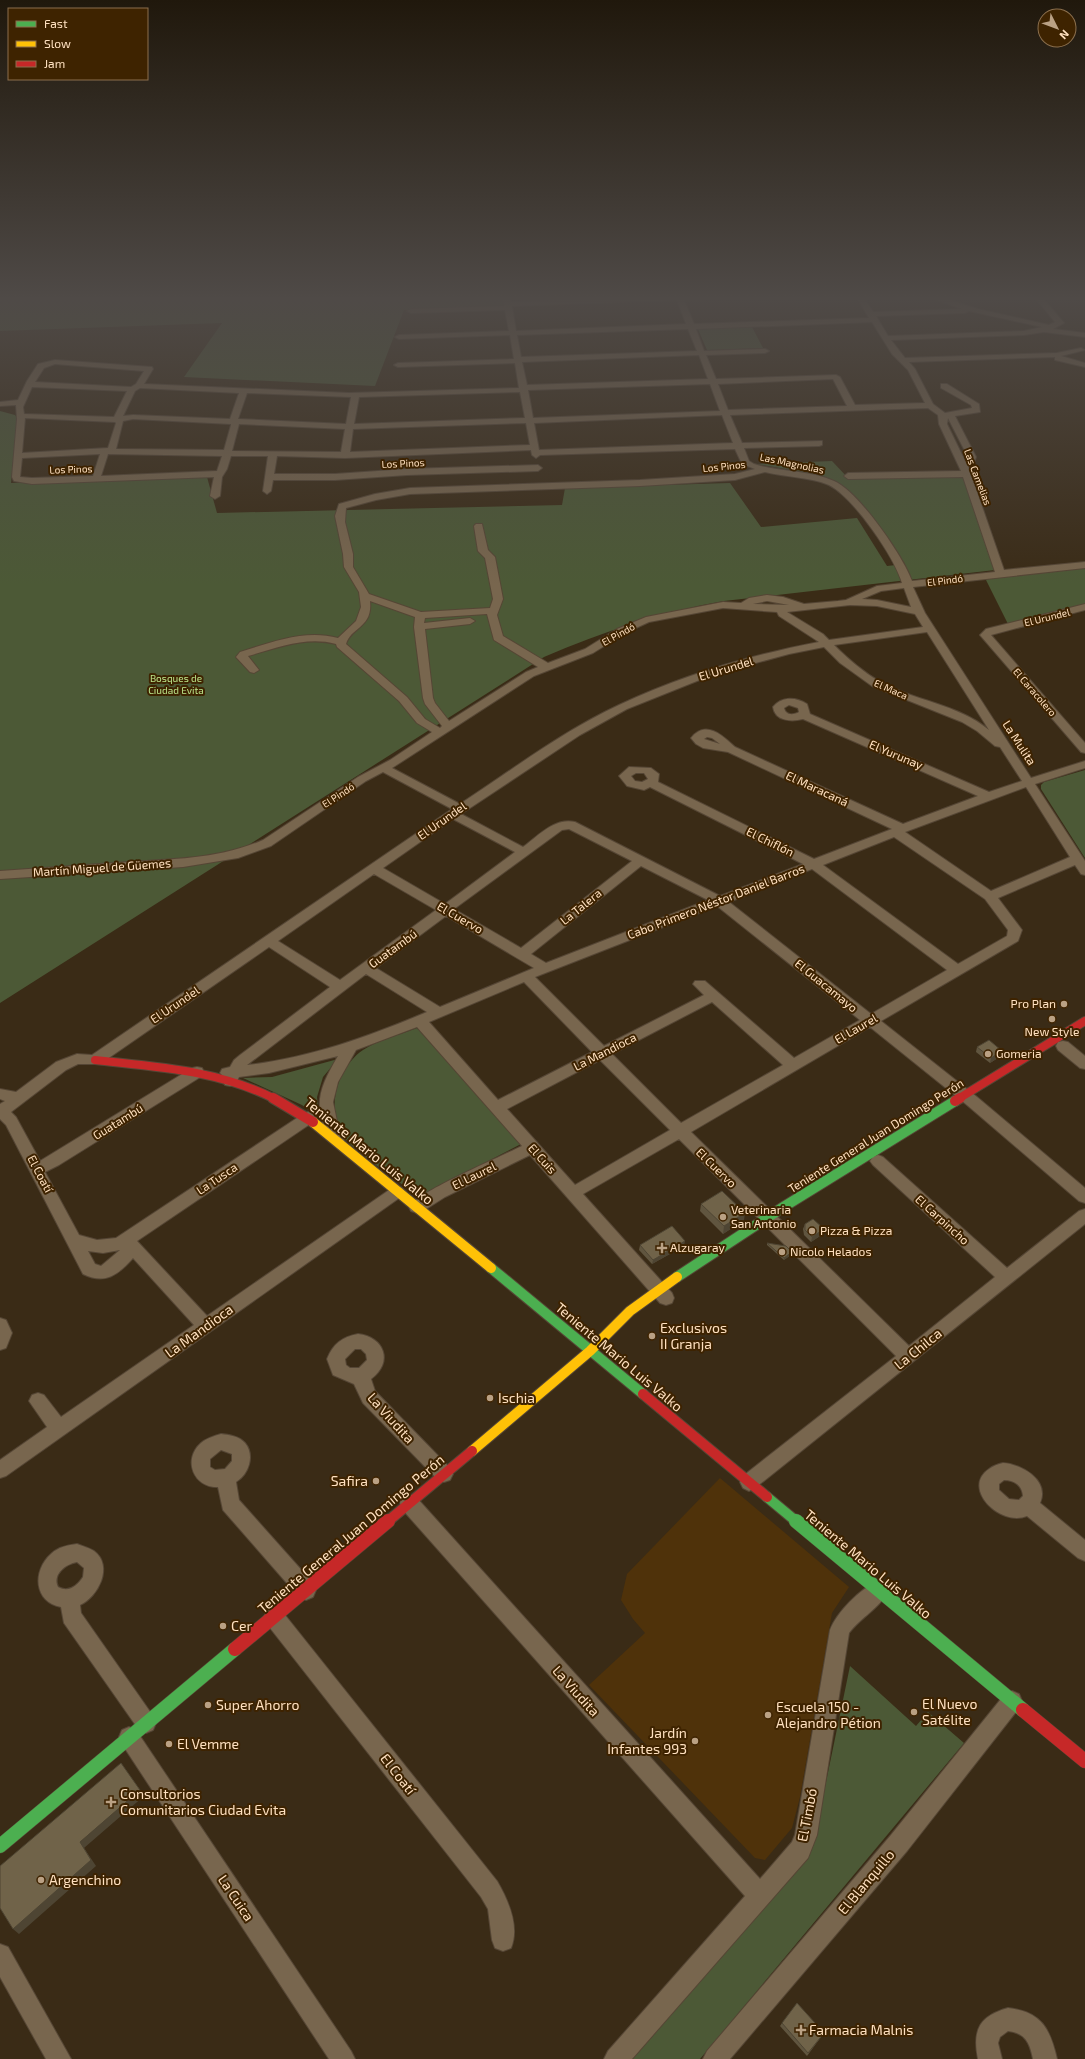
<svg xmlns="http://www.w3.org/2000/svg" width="1085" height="2059" font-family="'Exo 2',sans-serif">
	<rect width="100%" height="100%" fill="#3a2b16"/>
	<!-- built -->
	<polygon fill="#4f320a" points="720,1478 849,1587 832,1613 800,1797 792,1828 765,1860 755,1858 589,1685 645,1633 633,1619 621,1600 627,1574"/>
	<!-- green -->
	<g fill="#4c5936">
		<polygon points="503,296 505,307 404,310 375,386 184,377 222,323 0,331 0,297"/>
		<polygon points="751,325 763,348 707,350 697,327"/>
		<path d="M0 411 15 415 17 418 11 483 207 477 217 513 562 505 565 488 730 483 761 527 857 518 887 566 905 564 852 495 838 483 816 474 756 464 832 461 848 478 962 476 964 478 995 570 724 601C660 612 603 632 544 657L0 1003Z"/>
		<polygon points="1085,568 1085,604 1008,624 985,578"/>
		<polygon points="1085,770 1085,858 1041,789 1041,785 1044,782"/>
		<path d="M417 1028 521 1144 419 1197C396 1179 370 1162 349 1143 323 1117 335 1069 363 1050 376 1041 402 1034 417 1028Z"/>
		<polygon points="338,1059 323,1077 317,1097 319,1118 302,1105 243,1078 272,1077"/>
		<polygon points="850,1666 916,1726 928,1712 964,1743 700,2059 630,2059 806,1860 813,1845"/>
	</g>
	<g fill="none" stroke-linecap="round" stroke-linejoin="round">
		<!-- street casing -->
		<g stroke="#554635" stroke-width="2">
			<g id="street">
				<path d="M503 296H510L511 302 663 296H743L740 298 684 300 694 324 869 318 856 296H863L873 312 962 309 925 296H937L978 309 1049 325 1055 322 1034 296H1041L1064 323 1053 329 1085 333V337L1044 332 1024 335 891 340 905 358 1057 353 1081 348 1085 350 1061 356 1085 363V367L1055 360V357L909 362 915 369 933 404 945 413 972 408 971 405 941 388V384H947L979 404 980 412 955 416 976 457 974 463 968 466 1004 570 1085 562V568L913 587 925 613 1031 778 1085 761V768L1035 784 1085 861V875L1081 874 1075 865 998 898 1022 930 1018 941 881 1021 977 1097 1085 1188V1203L1079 1201 967 1105 870 1027 691 1132 909 1346 995 1277 873 1165 870 1161 873 1157 878 1155 883 1157 1007 1268 1079 1211 1085 1209V1224L755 1488 749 1491 743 1488 740 1482 743 1476 896 1356 679 1139 583 1194 672 1293 674 1298 672 1303 666 1305 660 1303 530 1155 445 1197 423 1211 417 1213 411 1211 409 1207C417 1192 502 1156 522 1146L417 1027 356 1050 338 1082 333 1102 338 1126 345 1139 342 1143 337 1145 332 1143C312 1107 318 1090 338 1056L269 1073 239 1077 235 1085 230 1086 225 1085 223 1081 225 1078 220 1073 222 1069 230 1067 234 1060 240 1055 330 987 269 947 100 1064H78L66 1070 11 1112 16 1117 40 1161 192 1068 197 1067 202 1068 204 1072 202 1076 59 1165 45 1172 79 1235 97 1240 116 1238 303 1114 308 1112 313 1114 315 1118 313 1122 137 1241 207 1316 392 1188 397 1186 402 1188 405 1192 402 1196 6 1476 0 1478V1460L47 1427 29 1401 32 1395 38 1393 44 1395 61 1417 194 1325 133 1258C118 1275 105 1285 83 1274L6 1125 0 1119V1104L5 1101 0 1099V1089L16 1092 56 1062 77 1054 92 1055 452 809 383 772 366 781 271 846 238 858 183 867 0 879V871C43 868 85 865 128 862 175 859 219 859 263 840L358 777 390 760 432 732 417 723 399 701 337 647 336 644C306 636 277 648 248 656L259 670 254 673 250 672 236 657 240 652C272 642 305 629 338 638L356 621 361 607 359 592 344 567 343 554 335 516 339 504 375 494 410 488 640 480 735 474 755 469 742 464 735 449 540 455 536 458 532 455 531 450 345 458 277 456 274 474H335L407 469 538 465 542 468 538 471 407 475 335 480H273L271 491 267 494 263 491 268 456H231L227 469 222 477 220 496 215 499 210 496 214 477 32 484 14 481 12 477 17 419 16 405 0 406V402L18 400 27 381 38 364 55 360 152 367 153 369 144 384 349 393 519 388 515 363 398 367 394 365 398 363 514 359 510 335 399 339 395 337 399 335 509 331 505 310 411 313 407 311 411 309 504 306ZM677 300 686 324 516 331 512 306ZM969 311 1042 327 1024 331 888 336 876 316 965 313ZM872 322 892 354 908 370 925 403 855 405 840 377 836 375 716 379 706 355 765 353 769 351 765 349 704 351 696 329ZM688 329 697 351 521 357 517 335ZM699 355 708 379 527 385 522 362ZM55 364 144 371 136 384 131 387 35 382 44 368ZM833 379 847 406 728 410 718 384ZM710 384 720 411 533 418 528 390ZM32 387 127 391 114 417 24 414 23 407ZM140 388 239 393 230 419 133 415 123 416 135 391ZM520 392 525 418 354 424 359 397ZM247 393 351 397 346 424 238 419ZM928 408 938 415 939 424 961 471 848 473 844 476 848 479 963 477 995 572 912 581C903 556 859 492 834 481 810 470 779 472 754 464L749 461 744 448 819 446 822 445V441L742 443 730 415ZM722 415 733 443 539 450 534 423ZM25 418 115 422 116 423 108 448 22 453ZM948 418 968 457 965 461 947 424ZM133 419 231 424V425L224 450 116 449 123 421ZM526 423 530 445 350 452 353 429ZM239 424 345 429 341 452 232 451ZM100 454 93 476 32 478 20 477 22 458ZM108 454 222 456 217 471 101 476ZM765 472C785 477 810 477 829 485 853 497 894 556 902 583L877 586 846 600 838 601 804 604 783 597 767 595 749 598 741 603 723 602 646 617 617 629 585 649 548 663 503 636 497 615 503 599 495 557 488 550 482 524H476L474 526 478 551 485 558 493 599 490 608 421 612 369 594 353 567V554L345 522 346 508 376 500 410 494 640 486 735 480ZM904 588 911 607 877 600 862 599 881 591ZM370 601 415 617 414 627 423 698 425 704 442 726 440 728 425 719 407 697 346 644C351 627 373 628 370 601ZM767 601 789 605 753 604ZM850 605 877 606 915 614 923 627 829 640 823 634 787 612ZM723 608 777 612 779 616 819 642C751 655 683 675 619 705 563 731 512 770 460 804L392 768 534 676 593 653 625 633 649 622ZM487 614 494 640 538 667 526 672 449 721 435 703 433 698 425 629 470 624 475 621 470 618 424 623 425 618ZM927 632 989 730C958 704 914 701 879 681 863 672 847 658 834 645ZM824 647 840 663 872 686 962 722 977 731 995 746 1000 747 1022 781 989 792 810 714 807 704C796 697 782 696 773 707 775 721 791 722 803 719L978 796 903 824 735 747C723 736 706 719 691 738L696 744 703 748 728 752 892 829 814 859 658 782 659 774 651 768 629 767 619 776 627 786 644 790 650 787 803 864 720 896 575 822C555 817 538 836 523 847L461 814 580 735 627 709 712 675 789 654ZM789 705 798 708 799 712C794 715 786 716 784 708ZM707 737 712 738 720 744 704 739ZM636 773H644L648 779 642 782 635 781 631 776ZM1026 787 1070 857 991 891 905 832ZM453 819 515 852 445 904 383 868ZM569 829 632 861 521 948 454 909 562 830ZM894 837 985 899 1008 930 1007 936 958 964 823 865ZM641 866 708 900 546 963 531 954ZM812 869 947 970 871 1014 729 902ZM374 874 436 910 340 980 278 941ZM717 906 860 1020 794 1058 705 981H695L693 984 704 995 604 1046 535 977ZM446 916 534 968 440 1007 376 968ZM366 974 427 1012C370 1036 310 1058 247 1065ZM524 982 592 1052 498 1100 429 1022ZM712 1002 783 1065 681 1123 612 1054ZM600 1060 670 1130 575 1185 507 1109ZM120 1250 101 1266 95 1264 88 1251 103 1253Z"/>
				<polygon points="1085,604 1085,610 991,635 1085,743 1085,753 1081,752 980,635 986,629"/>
				<polygon points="1063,1041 1068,1042 1085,1056 1085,1069 1080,1068 1058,1050 1056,1046 1058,1042"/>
				<polygon points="0,1318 6,1320 12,1333 6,1348 0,1350"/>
				<path d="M358 1334C384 1337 394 1362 371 1379L375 1391 450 1468 453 1474 450 1480 444 1482 438 1480 363 1403 354 1384 333 1375 327 1359C333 1344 342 1337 358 1334ZM355 1349H361L366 1354 367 1360 359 1368H350L346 1365 345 1359Z"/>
				<path d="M221 1434C229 1435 239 1436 245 1443 255 1455 249 1474 236 1482L239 1500 313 1583 316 1590 313 1597 306 1600 299 1597 223 1510 218 1487C194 1488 182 1460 201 1443 207 1438 214 1436 221 1434ZM221 1450 232 1454V1461L225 1469 215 1470 210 1467V1459Z"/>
				<path d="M1003 1463C1021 1464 1050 1480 1040 1503L1085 1540V1561L1078 1558 1027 1516C1000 1527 961 1488 989 1469 993 1466 998 1464 1003 1463ZM1004 1480C1014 1480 1022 1485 1023 1496L1019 1500 1009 1499 999 1490V1484Z"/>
				<path d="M409 1494 416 1497 760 1879 792 1842 795 1835 830 1630C837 1612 860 1589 878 1581L885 1584 888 1591C880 1608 860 1618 849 1633L817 1835 808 1858 632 2059H604L608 2051 745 1896 402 1509 400 1503 402 1497Z"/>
				<path d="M77 1544C82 1546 90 1548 94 1551 114 1566 98 1597 80 1605L81 1613 153 1716 156 1723 153 1730 146 1733 139 1730 64 1623 61 1607C34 1602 32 1571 51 1554 58 1547 68 1545 77 1544ZM77 1562 84 1568 83 1577C77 1586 69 1593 58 1587 52 1574 66 1564 77 1562Z"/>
				<path d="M274 1607 281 1610 497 1881C508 1900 520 1926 511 1948L503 1951 495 1948 492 1940 488 1909 481 1897 267 1624 264 1617 267 1610Z"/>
				<polygon points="1012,1691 1019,1694 1022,1701 1019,1708 907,1851 730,2059 703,2059 707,2051 891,1835 1005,1694"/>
				<polygon points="129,1727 136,1730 351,2051 355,2059 329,2059 122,1744 119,1737 122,1730"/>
				<polygon points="0,1944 8,1947 71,2059 46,2059 0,1977"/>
				<path d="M1008 2008C1042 2012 1050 2029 1057 2059H1033C1030 2044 1026 2033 1008 2031L1000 2037 998 2043 1002 2059H978C972 2029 980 2016 1008 2008Z"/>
			</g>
		</g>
		<!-- fast-far1 casing -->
		<g stroke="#554635" stroke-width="12">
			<g id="fast-far1">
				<polyline points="491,1268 643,1394"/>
				<polyline points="677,1277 785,1206 955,1101"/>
				<polyline points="767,1497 797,1522"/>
			</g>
		</g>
		<!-- fast casing -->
		<g stroke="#554635" stroke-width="15">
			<g id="fast">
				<polyline points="796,1521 1023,1710"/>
				<polyline points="0,1846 235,1649"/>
			</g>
		</g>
		<!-- slow casing -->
		<g stroke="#554635" stroke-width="12">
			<g id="slow">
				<polyline points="313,1122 491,1268"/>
				<polyline points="472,1451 590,1351 630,1311 677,1277"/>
			</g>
		</g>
		<!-- jam-far2 casing -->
		<g stroke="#554635" stroke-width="10">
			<g id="jam-far2">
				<path d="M95 1060C158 1067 218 1070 275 1099"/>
				<polyline points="958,1099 1085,1021"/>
			</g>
		</g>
		<!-- jam-far1 casing -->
		<g stroke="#554635" stroke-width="12">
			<g id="jam-far1">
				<polyline points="273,1098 313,1122"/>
				<polyline points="955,1101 960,1098"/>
				<polyline points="643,1394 767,1497"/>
				<polyline points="387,1522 472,1451"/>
			</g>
		</g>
		<!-- jam casing -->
		<g stroke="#554635" stroke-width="15">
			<g id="jam">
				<polyline points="235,1649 388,1521"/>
				<polyline points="1023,1710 1085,1761"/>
			</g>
		</g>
		<!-- street -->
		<use href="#street" fill="#78664e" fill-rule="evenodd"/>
		<!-- fast-far1 -->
		<use href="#fast-far1" stroke="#4caf50" stroke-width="10"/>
		<!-- fast -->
		<use href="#fast" stroke="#4caf50" stroke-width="14"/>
		<!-- slow -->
		<use href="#slow" stroke="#ffc107" stroke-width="10"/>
		<!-- jam-far2 -->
		<use href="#jam-far2" stroke="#c62828" stroke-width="8"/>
		<!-- jam-far1 -->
		<use href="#jam-far1" stroke="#c62828" stroke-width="10"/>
		<!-- jam -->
		<use href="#jam" stroke="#c62828" stroke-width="14"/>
	</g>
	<!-- wall -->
	<g fill="#60553f">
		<polygon points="977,1047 1002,1051 1001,1056 990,1063 976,1052"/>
		<polygon points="701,1204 744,1220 723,1234 700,1211"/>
		<polygon points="805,1224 824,1229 823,1234 811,1242 804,1235 803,1229"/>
		<polygon points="767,1243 792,1254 784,1260 767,1245"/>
		<polygon points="640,1245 684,1246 652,1264 639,1250"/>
		<polygon points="782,2023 824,2033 807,2056 780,2026"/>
	</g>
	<!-- shaded-wall -->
	<g fill="#4e4533">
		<polygon points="1002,1051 1001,1056 990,1063 991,1058"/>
		<polygon points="745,1213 744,1220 723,1234 724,1226"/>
		<polygon points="824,1229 823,1234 811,1242 812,1237"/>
		<polygon points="685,1241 684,1246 652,1264 653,1260"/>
		<polygon points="792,1252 792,1254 784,1260 784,1258"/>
		<polygon points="140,1790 144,1796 84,1848 96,1866 19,1934 13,1929 80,1842"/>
	</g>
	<!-- building -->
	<g fill="#706349" stroke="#4e4533">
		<polygon points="989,1040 1002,1051 991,1058 977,1047"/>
		<polygon points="722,1191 745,1213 724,1226 701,1204"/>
		<polygon points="813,1219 824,1229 812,1237 805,1230 805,1224"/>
		<polygon points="672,1226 685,1241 653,1260 640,1245"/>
		<polygon points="767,1243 786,1246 792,1252 784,1258"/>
		<polygon points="121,1763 140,1790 80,1842 91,1860 13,1929 0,1908 0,1866"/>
		<polygon points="797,2003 824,2033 808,2053 782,2023"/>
	</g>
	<!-- sky -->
	<linearGradient id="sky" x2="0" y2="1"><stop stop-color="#20180c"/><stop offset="0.51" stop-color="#4f4a47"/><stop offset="1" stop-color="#4f4a47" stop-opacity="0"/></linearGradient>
	<rect width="1085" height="585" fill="url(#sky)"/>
	<!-- markers -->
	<g fill="#baa184" stroke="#3e2300" stroke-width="1.5">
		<circle cx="1064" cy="1004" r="4"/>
		<circle cx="1052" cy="1019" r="4"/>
		<circle cx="988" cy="1054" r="4"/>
		<circle cx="723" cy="1217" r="4"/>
		<circle cx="812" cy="1231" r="4"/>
		<path d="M660 1242h4v4h4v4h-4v4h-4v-4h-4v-4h4z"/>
		<circle cx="782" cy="1252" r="4"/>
		<circle cx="652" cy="1336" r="4"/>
		<circle cx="490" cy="1398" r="4"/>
		<circle cx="376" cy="1481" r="4"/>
		<circle cx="223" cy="1626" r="4"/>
		<circle cx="208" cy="1705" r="4"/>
		<circle cx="914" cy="1712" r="4"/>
		<circle cx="768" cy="1715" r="4"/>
		<circle cx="695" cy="1741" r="4"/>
		<circle cx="169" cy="1744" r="4"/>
		<path d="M109 1796h4v4h4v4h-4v4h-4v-4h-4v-4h4z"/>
		<circle cx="41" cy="1880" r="4"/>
		<path d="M799 2024h4v4h4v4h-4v4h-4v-4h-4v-4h4z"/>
	</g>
	<g text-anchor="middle" stroke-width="4" stroke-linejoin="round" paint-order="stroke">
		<!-- far-street labels -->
		<g font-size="10" fill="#ffe1c0" stroke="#3e2300">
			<text transform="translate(403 463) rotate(-3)" y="4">Los Pinos</text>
			<text transform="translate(792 463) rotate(12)" y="4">Las Magnolias</text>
			<text transform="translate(724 466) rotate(-6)" y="4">Los Pinos</text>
			<text transform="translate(71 469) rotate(-2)" y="4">Los Pinos</text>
			<text transform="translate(978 477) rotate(69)" y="4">Las Camelias</text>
			<text transform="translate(945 580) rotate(-7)" y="4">El Pindó</text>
			<text transform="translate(1047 617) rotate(-14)" y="4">El Urundel</text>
			<text transform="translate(618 634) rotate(-29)" y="4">El Pindó</text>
			<text transform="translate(891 689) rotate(24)" y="4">El Maca</text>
			<text transform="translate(1035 692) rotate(49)" y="4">El Caracolero</text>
			<text transform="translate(338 795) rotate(-33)" y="4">El Pindó</text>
		</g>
		<!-- far-park labels -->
		<g font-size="10" fill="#bce58a" stroke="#3e2300">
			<text x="176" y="682">Bosques de<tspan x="176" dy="12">Ciudad Evita</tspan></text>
		</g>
		<!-- street labels -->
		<g font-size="12" fill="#ffe1c0" stroke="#3e2300">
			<text transform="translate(726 669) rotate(-17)" y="4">El Urundel</text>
			<text transform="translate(1019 743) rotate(57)" y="4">La Mulita</text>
			<text transform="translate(896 755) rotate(23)" y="4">El Yurunay</text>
			<text transform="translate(817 789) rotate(25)" y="4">El Maracaná</text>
			<text transform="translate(442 821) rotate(-35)" y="4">El Urundel</text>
			<text transform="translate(770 842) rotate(26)" y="4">El Chiflón</text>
			<text transform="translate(102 868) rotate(-4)" y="4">Martín Miguel de Güemes</text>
			<text transform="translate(716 902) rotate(-21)" y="4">Cabo Primero Néstor Daniel Barros</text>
			<text transform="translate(581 907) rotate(-39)" y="4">La Talera</text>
			<text transform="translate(460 918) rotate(30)" y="4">El Cuervo</text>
			<text transform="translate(393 949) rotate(-36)" y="4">Guatambú</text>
			<text transform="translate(826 986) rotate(39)" y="4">El Guacamayo</text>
			<text transform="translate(175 1005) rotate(-34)" y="4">El Urundel</text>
			<text transform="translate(856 1029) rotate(-30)" y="4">El Laurel</text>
			<text transform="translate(605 1052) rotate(-27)" y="4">La Mandioca</text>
			<text transform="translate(118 1122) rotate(-32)" y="4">Guatambú</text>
			<text transform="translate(876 1136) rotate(-32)" y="4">Teniente General Juan Domingo Perón</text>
			<text transform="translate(542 1159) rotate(48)" y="4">El Cuis</text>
			<text transform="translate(716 1168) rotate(44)" y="4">El Cuervo</text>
			<text transform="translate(40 1174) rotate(62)" y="4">El Coatí</text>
			<text transform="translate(474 1176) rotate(-26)" y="4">El Laurel</text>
			<text transform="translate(217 1179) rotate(-34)" y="4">La Tusca</text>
			<text transform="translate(942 1220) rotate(42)" y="4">El Carpincho</text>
		</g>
		<!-- poi labels -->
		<g font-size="12" fill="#ffe1c0" stroke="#3e2300" text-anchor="start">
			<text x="1056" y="1008" text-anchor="end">Pro Plan</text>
			<text x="1052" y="1036" text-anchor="middle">New Style</text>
			<text x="996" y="1058">Gomeria</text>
			<text x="731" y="1214">Veterinaria<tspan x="731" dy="14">San Antonio</tspan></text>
			<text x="820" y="1235">Pizza &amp; Pizza</text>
			<text x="670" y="1252">Alzugaray</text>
			<text x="790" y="1256">Nicolo Helados</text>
		</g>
		<!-- near-street labels -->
		<g font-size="14" fill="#ffe1c0" stroke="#3e2300">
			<text transform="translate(369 1151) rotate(39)" y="5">Teniente Mario Luis Valko</text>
			<text transform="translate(199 1331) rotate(-36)" y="5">La Mandioca</text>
			<text transform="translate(918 1349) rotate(-39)" y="5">La Chilca</text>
			<text transform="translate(619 1357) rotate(40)" y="5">Teniente Mario Luis Valko</text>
			<text transform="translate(391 1418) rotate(48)" y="5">La Viudita</text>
			<text transform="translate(351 1534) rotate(-40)" y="5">Teniente General Juan Domingo Perón</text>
			<text transform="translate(868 1564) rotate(40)" y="5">Teniente Mario Luis Valko</text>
			<text transform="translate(576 1691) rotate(48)" y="5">La Viudita</text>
			<text transform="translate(398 1774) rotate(52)" y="5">El Coatí</text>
			<text transform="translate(807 1815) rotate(-79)" y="5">El Timbó</text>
			<text transform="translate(866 1882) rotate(-50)" y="5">El Blanquillo</text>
			<text transform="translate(236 1898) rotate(56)" y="5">La Cuica</text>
		</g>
		<!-- near-poi labels -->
		<g font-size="14" fill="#ffe1c0" stroke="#3e2300" text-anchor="start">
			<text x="660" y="1333">Exclusivos<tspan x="660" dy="16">II Granja</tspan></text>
			<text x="498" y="1403">Ischia</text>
			<text x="368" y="1486" text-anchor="end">Safira</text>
			<text x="231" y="1631">Cer</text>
			<text x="922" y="1709">El Nuevo<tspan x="922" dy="16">Satélite</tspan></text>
			<text x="216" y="1710">Super Ahorro</text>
			<text x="776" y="1712">Escuela 150 -<tspan x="776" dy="16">Alejandro Pétion</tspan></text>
			<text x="687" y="1738" text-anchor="end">Jardín<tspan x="687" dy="16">Infantes 993</tspan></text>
			<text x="177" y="1749">El Vemme</text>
			<text x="120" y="1799">Consultorios<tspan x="120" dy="16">Comunitarios Ciudad Evita</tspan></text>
			<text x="49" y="1885">Argenchino</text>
			<text x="809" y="2035">Farmacia Malnis</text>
		</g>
	</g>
	<!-- legend -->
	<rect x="8" y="8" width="140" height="72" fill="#3e2300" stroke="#8b6f4d"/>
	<rect x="16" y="21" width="20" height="6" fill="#4caf50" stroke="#8b6f4d"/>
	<text x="44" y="28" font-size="12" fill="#ffe1c0">Fast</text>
	<rect x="16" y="41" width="20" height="6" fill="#ffc107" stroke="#8b6f4d"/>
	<text x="44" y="48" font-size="12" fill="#ffe1c0">Slow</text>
	<rect x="16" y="61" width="20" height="6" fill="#c62828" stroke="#8b6f4d"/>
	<text x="44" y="68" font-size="12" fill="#ffe1c0">Jam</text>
	<!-- north arrow -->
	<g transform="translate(1057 28) rotate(132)"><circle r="19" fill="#3e2300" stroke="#8b6f4d"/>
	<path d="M0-3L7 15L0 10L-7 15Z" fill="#baa184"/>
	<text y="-6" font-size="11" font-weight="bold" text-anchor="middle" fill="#ffe1c0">N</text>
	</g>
</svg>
